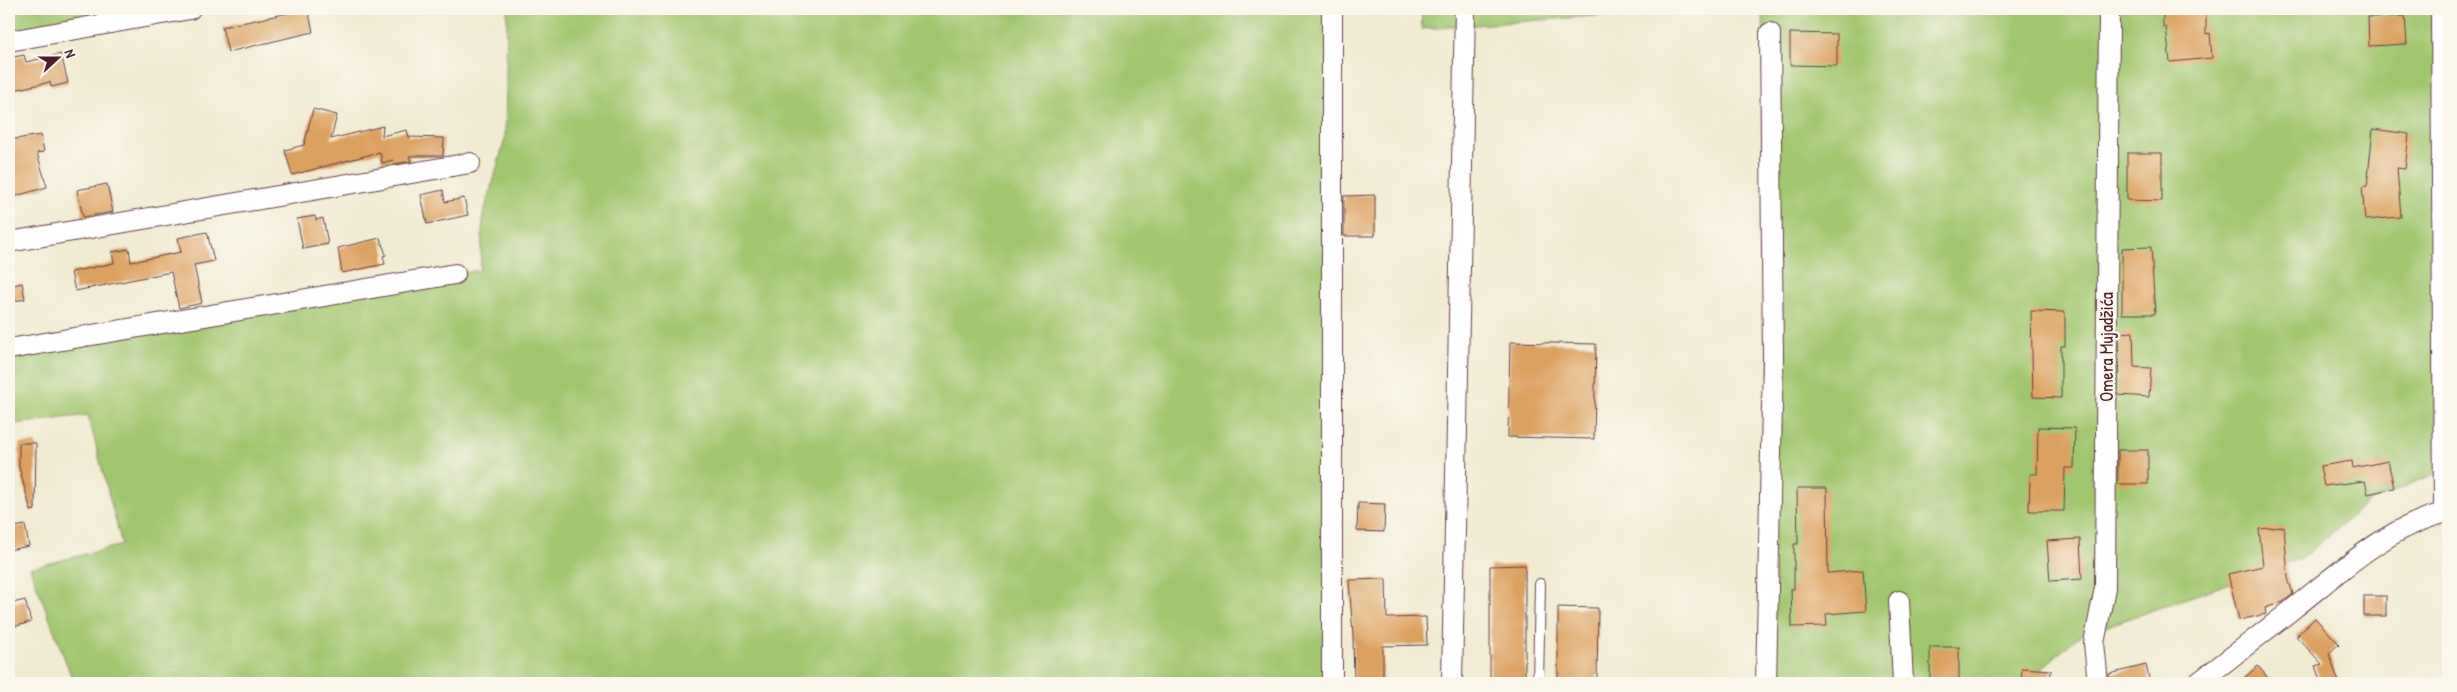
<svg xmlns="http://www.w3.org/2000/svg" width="2457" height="692" font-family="'Patrick Hand',sans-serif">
	<rect width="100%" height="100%" fill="#fbf7ec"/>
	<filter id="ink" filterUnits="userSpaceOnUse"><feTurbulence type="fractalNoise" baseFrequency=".02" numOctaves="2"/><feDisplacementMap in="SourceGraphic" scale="10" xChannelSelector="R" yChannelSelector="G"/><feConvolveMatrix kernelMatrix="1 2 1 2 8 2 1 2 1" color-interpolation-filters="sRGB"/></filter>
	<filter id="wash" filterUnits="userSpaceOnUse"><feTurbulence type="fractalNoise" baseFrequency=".0096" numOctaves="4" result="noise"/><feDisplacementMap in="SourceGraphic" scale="20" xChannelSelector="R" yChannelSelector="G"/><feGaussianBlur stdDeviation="1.12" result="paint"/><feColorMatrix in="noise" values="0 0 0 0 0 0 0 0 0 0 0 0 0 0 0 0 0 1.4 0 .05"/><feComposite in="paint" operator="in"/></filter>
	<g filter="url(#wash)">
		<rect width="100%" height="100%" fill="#f1ebd2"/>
		<!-- green -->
		<g fill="#a1c670" stroke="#76724e">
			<polygon points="9,9 190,9 9,41"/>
			<polygon points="507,9 1336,9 1333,683 74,683 30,568 122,545 88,415 9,425 9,349 480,270 483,216 505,139"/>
			<polygon points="1421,9 1689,9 1422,29"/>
			<polygon points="1763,9 2448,9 2448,468 2367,503 2304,557 2079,636 2025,683 1776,683"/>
		</g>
		<g id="blocks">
			<!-- building -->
			<g fill="#dba161">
				<polygon points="308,9 313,32 228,52 222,27"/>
				<polygon points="2163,9 2206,9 2206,34 2210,33 2212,58 2170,62 2166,27 2163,27"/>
				<polygon points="2405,16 2407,44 2369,46 2368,17"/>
				<polygon points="1790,33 1837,34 1837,66 1790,65"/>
				<polygon points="61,54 68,83 51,87 50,82 9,91 9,58 24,55 26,62"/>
				<polygon points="313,109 337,115 331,139 383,126 382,136 407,130 409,137 444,138 443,156 409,156 411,161 394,164 393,160 382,163 380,152 292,175 285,150 304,145"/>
				<polygon points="2373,129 2409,134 2405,169 2397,168 2401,217 2365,220 2362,187 2367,186"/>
				<polygon points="41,135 44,152 37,153 47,187 9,198 9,140"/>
				<polygon points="2127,153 2162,153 2162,201 2127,200"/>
				<polygon points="107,184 113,212 83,217 77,190"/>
				<polygon points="443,190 445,202 464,198 468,215 427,224 421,195"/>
				<polygon points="1375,195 1375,236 1344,236 1344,196"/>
				<polygon points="315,216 316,220 323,218 328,244 303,249 297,219"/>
				<polygon points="207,232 214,261 194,265 202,303 179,308 171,272 75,291 71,272 114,263 112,252 129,249 131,262 181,252 178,238"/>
				<polygon points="380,238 386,255 383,256 385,264 342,273 338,248"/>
				<polygon points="2151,247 2155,314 2122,314 2122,248"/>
				<polygon points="22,283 25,299 9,302 9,286"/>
				<polygon points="2031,311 2065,312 2065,346 2061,346 2061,398 2033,397"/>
				<polygon points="2133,332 2134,367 2151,368 2149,397 2118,395 2119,333"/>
				<polygon points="1510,342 1596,344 1594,439 1508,437"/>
				<polygon points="2038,427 2075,428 2074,468 2065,468 2064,511 2029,511 2030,474 2037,474"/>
				<polygon points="19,443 36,443 35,510 31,511 19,467"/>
				<rect x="2118" y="450" width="30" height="34"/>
				<polygon points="2352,461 2353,468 2388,461 2394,488 2368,494 2365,481 2324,486 2320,466"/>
				<polygon points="1797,488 1827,488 1828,573 1863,570 1866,611 1826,614 1827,626 1792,627 1791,589 1794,589 1794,544 1798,544"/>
				<polygon points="1358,503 1385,504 1384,532 1357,531"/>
				<polygon points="25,525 29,546 9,550 9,528"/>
				<polygon points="2284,527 2288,578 2293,594 2283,602 2265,608 2266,614 2239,620 2228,574 2263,566 2259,529"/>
				<polygon points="2080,539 2082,579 2050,581 2047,541"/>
				<polygon points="1525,565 1525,683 1490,683 1490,566"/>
				<polygon points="1386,579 1387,618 1426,617 1427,645 1383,646 1383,682 1354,682 1353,636 1349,580"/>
				<rect x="2364" y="596" width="22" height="20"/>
				<polygon points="25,600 31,622 9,628 9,604"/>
				<polygon points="1558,607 1598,608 1597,683 1558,683"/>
				<polygon points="2315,618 2339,644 2329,653 2339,683 2321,683 2315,666 2322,664 2296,636"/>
				<rect x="1930" y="647" width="29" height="36"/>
				<polygon points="2146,665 2150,683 2110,683 2109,674"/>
				<polygon points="2258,666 2272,683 2238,683"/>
				<polygon points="2022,668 2051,670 2050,683 2021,683"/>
			</g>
		</g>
	</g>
	<g filter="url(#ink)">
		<use href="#blocks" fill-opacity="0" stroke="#633e44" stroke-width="1"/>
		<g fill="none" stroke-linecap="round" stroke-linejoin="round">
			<!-- service casing -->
			<g stroke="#633e44" stroke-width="12">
				<polyline id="service" points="1538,683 1540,584"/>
			</g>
			<!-- minor casing -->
			<g stroke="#633e44" stroke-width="22">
				<g id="minor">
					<polyline points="2441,9 2444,513"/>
					<polyline points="9,41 190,9"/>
					<polyline points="9,242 470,163"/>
					<polyline points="9,349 455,274"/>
					<polyline points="1899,601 1903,683"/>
					<polyline points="1332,683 1332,9"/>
					<polyline points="1452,683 1465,9"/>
					<polyline points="1766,683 1773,358 1770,33"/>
					<polyline points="2098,683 2094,643 2105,588 2109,9"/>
					<path d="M2198 683C2230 658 2263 633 2294 608 2341 571 2389 525 2448 512"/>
				</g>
			</g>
			<!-- service -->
			<use href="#service" stroke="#fff" stroke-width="10"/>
			<!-- minor -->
			<use href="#minor" stroke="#fff" stroke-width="20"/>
		</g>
	</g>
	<g text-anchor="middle" stroke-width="5" stroke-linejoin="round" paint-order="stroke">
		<!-- street labels -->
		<g font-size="18" fill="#4a1f2b" stroke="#fbf7ec">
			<text transform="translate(2107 347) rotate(-90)" y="6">Omera Mujadžića</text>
		</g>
	</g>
	<!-- margin -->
	<rect width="2457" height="692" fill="none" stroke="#fbf7ec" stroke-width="30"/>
	<!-- north arrow -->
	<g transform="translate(58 58) rotate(69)" stroke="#fbf7ec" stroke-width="4" paint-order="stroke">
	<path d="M0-4L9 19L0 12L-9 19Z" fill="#4a1f2b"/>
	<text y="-8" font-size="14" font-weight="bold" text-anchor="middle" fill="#4a1f2b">N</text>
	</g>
</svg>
